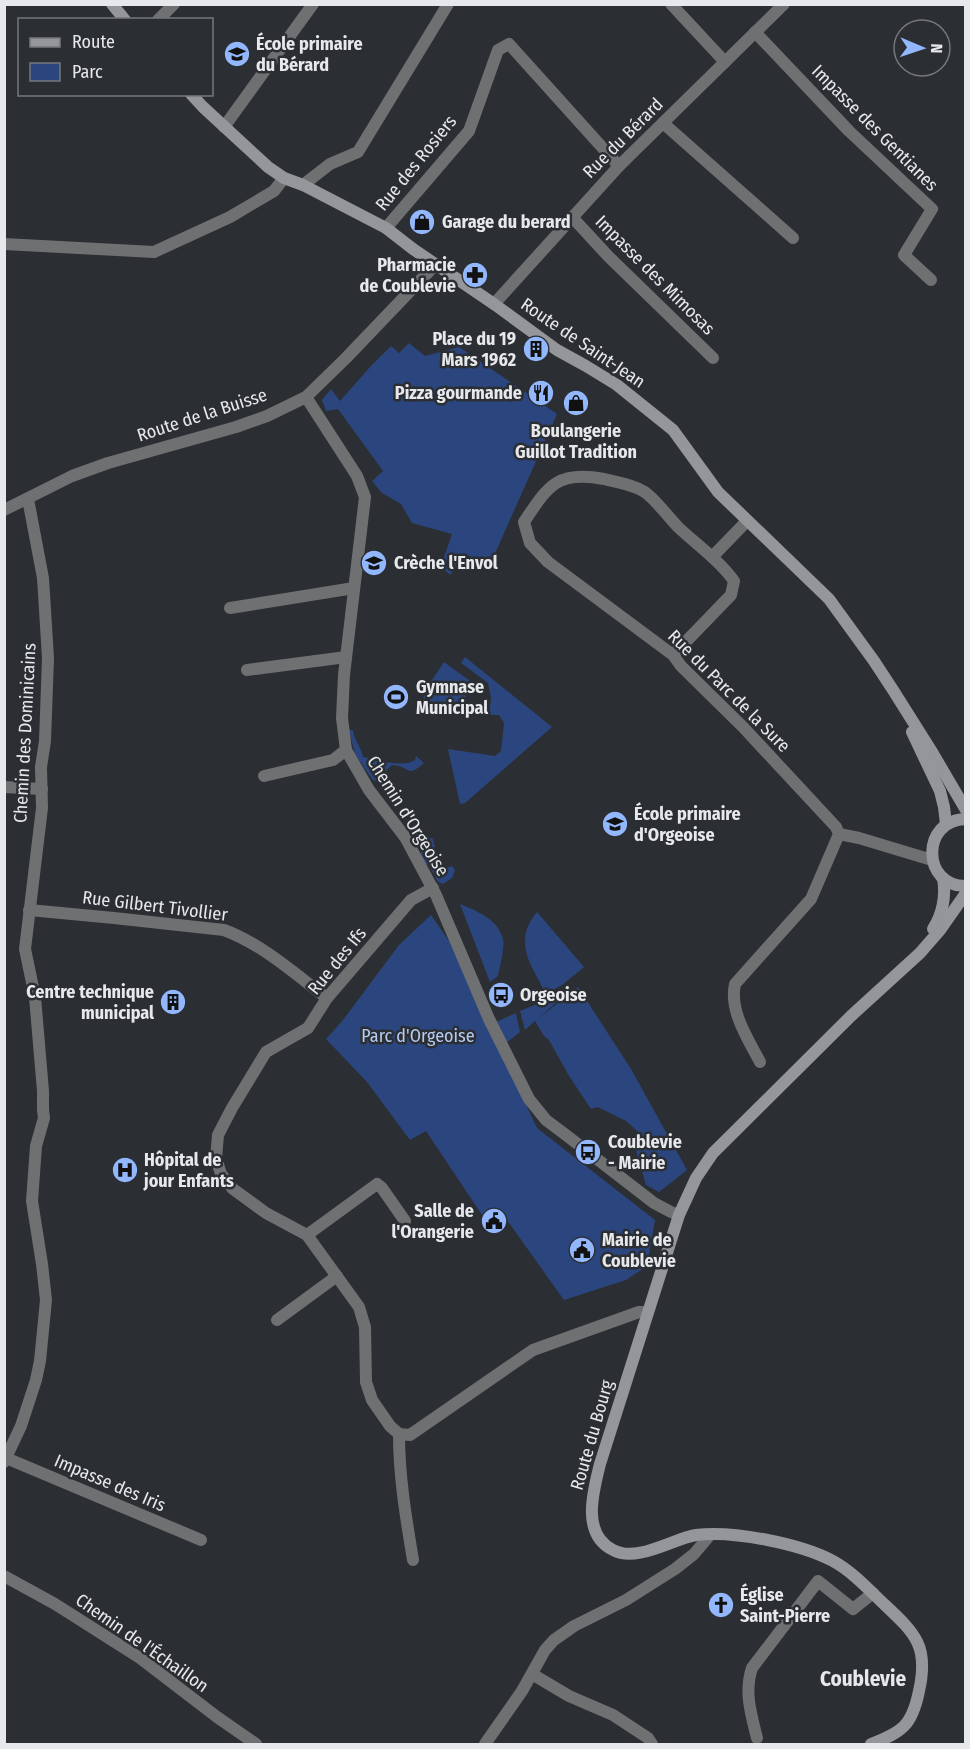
<svg xmlns="http://www.w3.org/2000/svg" width="970" height="1749" font-family="'Fira Sans Condensed',sans-serif">
	<rect width="100%" height="100%" fill="#2b2e32"/>
	<!-- green -->
	<g fill="#2b467e">
		<polygon points="409,343 425,356 459,347 557,414 489,567 465,554 450,575 441,566 452,534 412,523 401,504 382,493 372,481 383,471 338,409 326,411 322,400 331,389 340,401 370,367 391,346 399,353"/>
		<polygon points="465,657 552,727 465,803 460,804 448,749 495,756 501,751 504,723 499,715 489,715 491,698 488,683 461,663"/>
		<polygon points="444,662 477,686 477,692 467,691 464,706 423,701 425,685 433,679"/>
		<path d="M349 730H353C354 741 361 746 363 757 377 760 403 768 415 760L416 756 424 763C406 779 411 766 392 765L375 781 372 779 355 754Z"/>
		<polygon points="427,837 433,839 436,852 443,869 452,866 455,870 452,878 443,884 438,882 429,865 424,863 420,856 421,852 417,844 421,838"/>
		<path d="M460 904C477 911 498 919 503 939 505 946 500 967 498 976L490 982Z"/>
		<path d="M537 912 584 967 562 985 546 994C531 964 512 942 537 912Z"/>
		<polygon points="431,915 449,941 537,1128 655,1220 647,1266 626,1280 564,1300 499,1209 482,1215 426,1131 410,1140 367,1082 326,1039 343,1020 399,945"/>
		<polygon points="578,987 631,1069 687,1170 659,1192 646,1185 635,1147 643,1136 626,1121 598,1107 591,1109 569,1076 549,1040 544,1036 535,1021 525,1030 520,1011 562,994 563,996 539,1018"/>
		<polygon points="516,1013 520,1032 506,1043 496,1022"/>
	</g>
	<g fill="none" stroke-linecap="round" stroke-linejoin="round">
		<!-- street -->
		<g stroke="#6f7072" stroke-width="12">
			<polyline points="671,4 725,62"/>
			<polyline points="158,20 174,4"/>
			<polyline points="755,32 849,131 932,209 904,255 931,280"/>
			<polyline points="663,123 793,238"/>
			<polyline points="224,127 313,4"/>
			<polyline points="303,185 330,164 358,152 448,4"/>
			<polyline points="572,217 609,257 713,358"/>
			<polyline points="386,228 469,131 498,50 509,44 619,166"/>
			<polyline points="4,244 154,252 230,217 274,191 284,178"/>
			<polyline points="494,304 619,166 784,4"/>
			<polyline points="306,397 357,476 365,497 344,675 342,718 346,750 369,790 405,837 436,895 489,1019 529,1099 546,1120 566,1135 654,1203 671,1212 679,1215"/>
			<polyline points="4,510 72,476 108,463 236,427 267,416 306,397 346,358 435,265"/>
			<polyline points="712,557 747,521"/>
			<polyline points="230,608 354,588"/>
			<path d="M673 655 731 595 734 581C719 560 697 545 678 527 668 517 654 497 643 491 632 484 616 482 604 479 557 470 548 486 524 522L530 543 548 562 673 655 681 666 743 727 836 827 839 834 811 899 735 984C729 1011 748 1039 760 1062"/>
			<polyline points="247,670 346,657"/>
			<polyline points="264,776 333,760 346,750"/>
			<polyline points="4,787 42,789"/>
			<polyline points="839,834 859,838 932,860"/>
			<polyline points="433,888 411,900 327,998 308,1028 266,1052 232,1108 218,1135 216,1158 221,1174 233,1189 266,1213 307,1235 359,1307 365,1327 366,1382 372,1400 390,1426 399,1434 410,1435 533,1350 639,1312 648,1312"/>
			<path d="M29 910 114 918 224 930C262 944 295 974 327 998"/>
			<polyline points="307,1235 377,1184 382,1188 405,1221"/>
			<polyline points="277,1320 337,1276"/>
			<path d="M399 1434C399 1477 406 1518 413 1560"/>
			<polyline points="6,1458 201,1540"/>
			<polyline points="4,1462 21,1426 36,1380 40,1361 46,1300 42,1264 32,1201 36,1146 44,1118 43,1110 43,1091 35,997 25,949 42,808 41,767 45,741 48,658 43,578 28,499"/>
			<polyline points="4,1576 55,1604 140,1658 217,1717 256,1744"/>
			<polyline points="532,1674 569,1696 613,1715 648,1738 652,1744"/>
			<path d="M757 1738C751 1714 744 1692 752 1668L818 1581 853 1609 873 1593"/>
			<polyline points="485,1744 522,1691 545,1650 554,1640 574,1626 626,1600 675,1569 694,1554 710,1535"/>
		</g>
		<!-- secondary -->
		<g stroke="#949699" stroke-width="12">
			<polyline points="112,4 125,20"/>
			<polyline points="191,94 203,107 268,167 284,178 303,185 386,228 413,249 494,304 557,350 586,366 617,385 673,430 718,492 829,599 874,661 893,690 932,752 966,810"/>
			<polyline points="912,732 940,791 944,807 946,824"/>
			<path d="M966 819C920 820 922 887 966 886"/>
			<path d="M933 929C943 913 946 896 943 878"/>
			<path d="M871 1744C902 1732 912 1726 919 1691 929 1647 916 1634 885 1605 869 1590 853 1572 833 1561 801 1544 733 1530 696 1535 672 1539 637 1563 613 1550 581 1534 593 1492 600 1464L679 1215 696 1178 713 1153 851 1016 920 953 940 930 966 893"/>
		</g>
	</g>
	<!-- icons -->
	<defs>
		<g id="school-disc" transform="scale(1.35)"><circle r="9.5" fill="#93b7fd" stroke="#2b2e32"/><path d="M0-5L7-2L0 1L-7-2ZM-4 1L0 2.5L4 1V4Q0 6-4 4Z" fill="#111"/></g>
		<g id="shop-disc" transform="scale(1.35)"><circle r="9.5" fill="#93b7fd" stroke="#2b2e32"/><path d="M-5-2.5h2.3a2.7 3.5 0 0 1 5.4 0H5L5.5 6h-11ZM-1.5-2.5h3a1.5 2.3 0 0 0-3 0Z" fill="#111"/></g>
		<g id="pharmacy-disc" transform="scale(1.35)"><circle r="9.5" fill="#93b7fd" stroke="#2b2e32"/><path d="M-2-6h4v4h4v4h-4v4h-4v-4h-4v-4h4Z" fill="#111"/></g>
		<g id="building-disc" transform="scale(1.35)"><circle r="9.5" fill="#93b7fd" stroke="#2b2e32"/><path d="M-4-6H4V6H1V3H-1V6H-4ZM-2.5-4.3h1.7v1.8h-1.7ZM.8-4.3h1.7v1.8H.8ZM-2.5-1h1.7V.8h-1.7ZM.8-1h1.7V.8H.8Z" fill="#111"/></g>
		<g id="restaurant-disc" transform="scale(1.35)"><circle r="9.5" fill="#93b7fd" stroke="#2b2e32"/><path d="M-5-6h1v4h1v-4h1v4h1v-4h1v5L-1.5 .5V6h-2V.5L-5-1ZM5-6V6H3V1.5H1.5Q1.5-4 5-6Z" fill="#111"/></g>
		<g id="stadium-disc" transform="scale(1.35)"><circle r="9.5" fill="#93b7fd" stroke="#2b2e32"/><path d="M0-5a6.5 5 0 1 0 0 10a6.5 5 0 1 0 0-10ZM-3.5-1.8h7v3.6h-7Z" fill="#111"/></g>
		<g id="bus-disc" transform="scale(1.35)"><circle r="9.5" fill="#93b7fd" stroke="#2b2e32"/><path d="M-5-6H5V4H4V6H2V4H-2V6H-4V4H-5ZM-3.5-4V0h7V-4ZM-3.5 1.2v1.5H-2V1.2ZM2 1.2v1.5H3.5V1.2Z" fill="#111"/></g>
		<g id="hospital-disc" transform="scale(1.35)"><circle r="9.5" fill="#93b7fd" stroke="#2b2e32"/><path d="M-5-5h3v3.5h4V-5h3V5h-3V1.5h-4V5h-3Z" fill="#111"/></g>
		<g id="civic-disc" transform="scale(1.35)"><circle r="9.5" fill="#93b7fd" stroke="#2b2e32"/><path d="M-.6-6.5H3V-4.5H.6V-3L4-1V1h2V6H-6V1h2V-1L-.6-3ZM-1.2 2.5V6h2.4V2.5Z" fill="#111"/></g>
		<g id="church-disc" transform="scale(1.35)"><circle r="9.5" fill="#93b7fd" stroke="#2b2e32"/><path d="M-1.2-6h2.4v3.5h3.3v2.4h-3.3V6h-2.4V-.1h-3.3v-2.4h3.3Z" fill="#111"/></g>
	</defs>
	<g fill-rule="evenodd">
		<use href="#school-disc" x="237" y="54"/>
		<use href="#shop-disc" x="422" y="222"/>
		<use href="#pharmacy-disc" x="475" y="275"/>
		<use href="#building-disc" x="536" y="349"/>
		<use href="#restaurant-disc" x="541" y="393"/>
		<use href="#shop-disc" x="576" y="403"/>
		<use href="#school-disc" x="374" y="563"/>
		<use href="#stadium-disc" x="396" y="697"/>
		<use href="#school-disc" x="615" y="824"/>
		<use href="#bus-disc" x="501" y="995"/>
		<use href="#building-disc" x="173" y="1002"/>
		<use href="#bus-disc" x="588" y="1152"/>
		<use href="#hospital-disc" x="125" y="1170"/>
		<use href="#civic-disc" x="494" y="1221"/>
		<use href="#civic-disc" x="582" y="1250"/>
		<use href="#church-disc" x="721" y="1605"/>
	</g>
	<g text-anchor="middle" stroke-width="5" stroke-linejoin="round" paint-order="stroke">
		<!-- poi labels -->
		<g font-size="18" font-weight="bold" fill="#e6e8eb" stroke="#2b2e32" text-anchor="start">
			<text x="256" y="50">École primaire<tspan x="256" dy="21">du Bérard</tspan></text>
			<text x="442" y="228">Garage du berard</text>
			<text x="456" y="271" text-anchor="end">Pharmacie<tspan x="456" dy="21">de Coublevie</tspan></text>
			<text x="516" y="345" text-anchor="end">Place du 19<tspan x="516" dy="21">Mars 1962</tspan></text>
			<text x="522" y="399" text-anchor="end">Pizza gourmande</text>
			<text x="576" y="437" text-anchor="middle">Boulangerie<tspan x="576" dy="21">Guillot Tradition</tspan></text>
			<text x="394" y="569">Crèche l'Envol</text>
			<text x="416" y="693">Gymnase<tspan x="416" dy="21">Municipal</tspan></text>
			<text x="634" y="820">École primaire<tspan x="634" dy="21">d'Orgeoise</tspan></text>
			<text x="154" y="998" text-anchor="end">Centre technique<tspan x="154" dy="21">municipal</tspan></text>
			<text x="520" y="1001">Orgeoise</text>
			<text x="608" y="1148">Coublevie<tspan x="608" dy="21">- Mairie</tspan></text>
			<text x="144" y="1166">Hôpital de<tspan x="144" dy="21">jour Enfants</tspan></text>
			<text x="474" y="1217" text-anchor="end">Salle de<tspan x="474" dy="21">l'Orangerie</tspan></text>
			<text x="602" y="1246">Mairie de<tspan x="602" dy="21">Coublevie</tspan></text>
			<text x="740" y="1601">Église<tspan x="740" dy="21">Saint-Pierre</tspan></text>
		</g>
		<!-- street labels -->
		<g font-size="18" fill="#e6e8eb" stroke="#2b2e32">
			<text transform="translate(875 128) rotate(45)" y="6">Impasse des Gentianes</text>
			<text transform="translate(623 138) rotate(-45)" y="6">Rue du Bérard</text>
			<text transform="translate(416 163) rotate(-51)" y="6">Rue des Rosiers</text>
			<text transform="translate(655 275) rotate(45)" y="6">Impasse des Mimosas</text>
			<text transform="translate(583 343) rotate(34)" y="6">Route de Saint-Jean</text>
			<text transform="translate(202 415) rotate(-18)" y="6">Route de la Buisse</text>
			<text transform="translate(729 691) rotate(45)" y="6">Rue du Parc de la Sure</text>
			<text transform="translate(25 733) rotate(-87)" y="6">Chemin des Dominicains</text>
			<text transform="translate(408 816) rotate(58)" y="6">Chemin d'Orgeoise</text>
			<text transform="translate(155 906) rotate(7)" y="6">Rue Gilbert Tivollier</text>
			<text transform="translate(337 961) rotate(-51)" y="6">Rue des Ifs</text>
			<text transform="translate(592 1435) rotate(-74)" y="6">Route du Bourg</text>
			<text transform="translate(110 1483) rotate(23)" y="6">Impasse des Iris</text>
			<text transform="translate(142 1643) rotate(35)" y="6">Chemin de l'Échaillon</text>
		</g>
		<!-- park labels -->
		<g font-size="18" fill="#b6cbf4" stroke="#2b2e32">
			<text x="418" y="1042">Parc d'Orgeoise</text>
		</g>
		<!-- quarter labels -->
		<g font-size="21" font-weight="bold" fill="#e6e8eb" stroke="#2b2e32">
			<text x="863" y="1686">Coublevie</text>
		</g>
	</g>
	<!-- border -->
	<rect width="970" height="1749" fill="none" stroke="#e6e8eb" stroke-width="12"/>
	<!-- legend -->
	<rect x="18" y="18" width="195" height="78" fill="#2b2e32" stroke="#76787c" stroke-width="1.5"/>
	<rect x="30" y="38" width="30" height="9" fill="#949699" stroke="#76787c" stroke-width="1.5"/>
	<text x="72" y="48" font-size="18" fill="#e6e8eb">Route</text>
	<rect x="30" y="63" width="30" height="18" fill="#2b467e" stroke="#76787c" stroke-width="1.5"/>
	<text x="72" y="78" font-size="18" fill="#e6e8eb">Parc</text>
	<!-- north arrow -->
	<g transform="translate(922 48) rotate(92)"><circle r="28" fill="#2b2e32" stroke="#76787c" stroke-width="1.5"/>
	<path d="M0-4.5L10 22L0 15L-10 22Z" fill="#93b7fd"/>
	<text y="-9" font-size="16" font-weight="bold" text-anchor="middle" fill="#e6e8eb">N</text>
	</g>
</svg>
